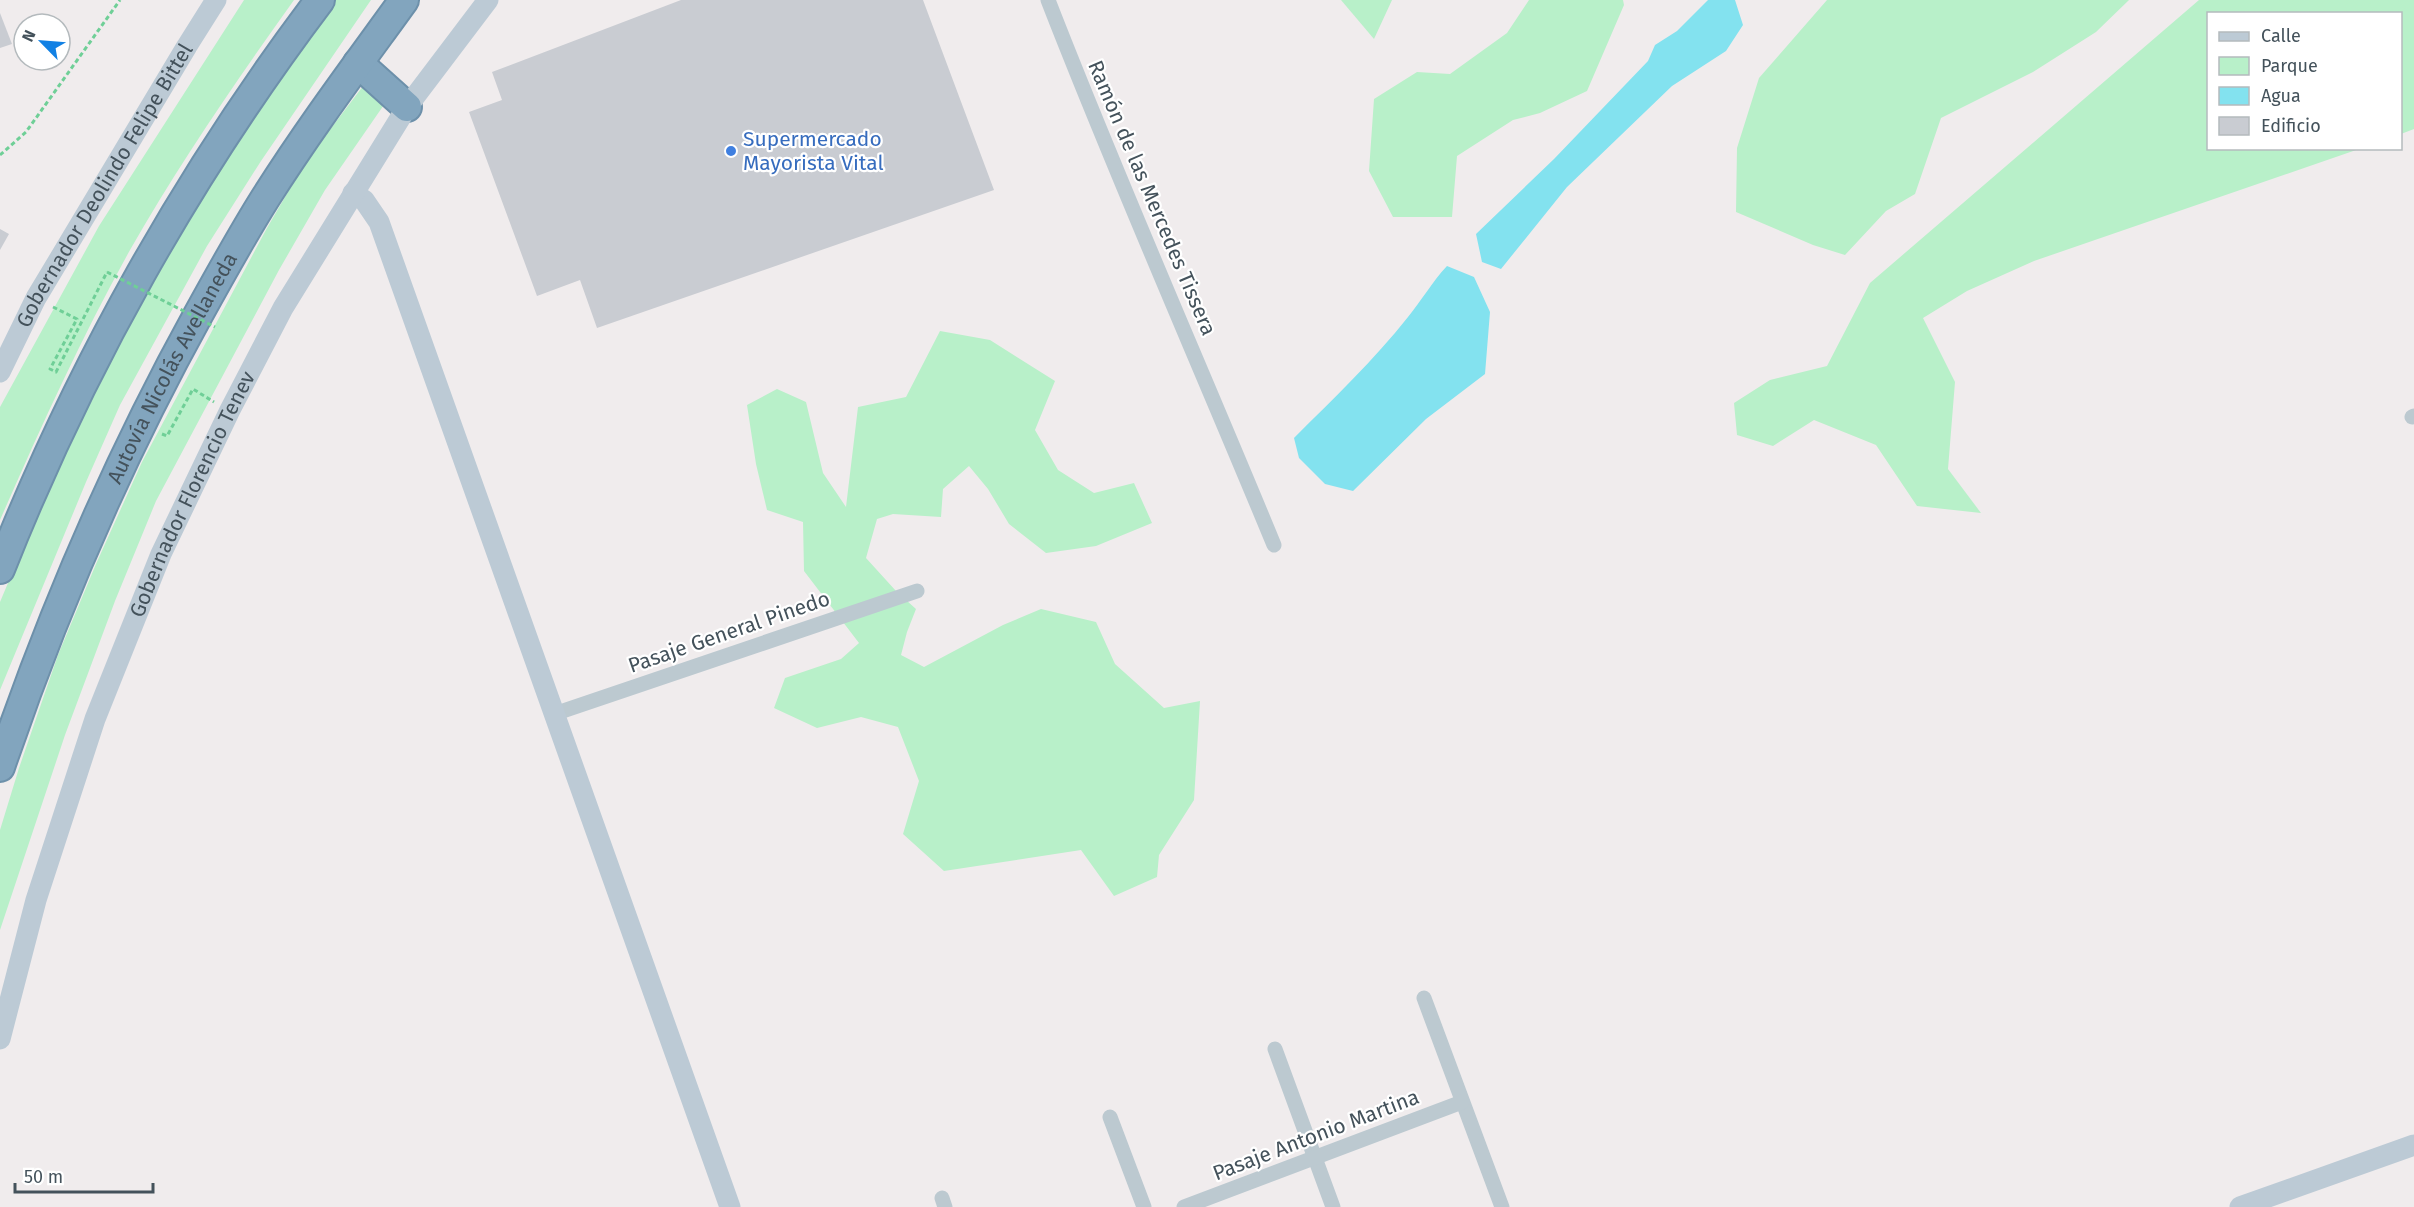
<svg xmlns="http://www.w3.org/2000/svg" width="2414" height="1207" font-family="'Fira Sans',sans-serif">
	<rect width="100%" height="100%" fill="#f0eced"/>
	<!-- green -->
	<g fill="#b8f0c9">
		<path d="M244 0H294C236 81 179 164 130 250 81 338 40 429 0 520V407L99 226Z"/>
		<polygon points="334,0 371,0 261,161 207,246 120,405 86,482 0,690 0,602 72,431 131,315 195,203"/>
		<polygon points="1341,0 1392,0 1374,39"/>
		<polygon points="1529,0 1623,0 1624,5 1587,91 1540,113 1513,120 1457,156 1452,217 1393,217 1369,171 1374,99 1417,72 1450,74 1507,33"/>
		<polygon points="1827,0 2129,0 2096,32 2033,72 1941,118 1915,194 1886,211 1845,255 1813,245 1736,212 1737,148 1759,78"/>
		<polygon points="2199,0 2414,0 2414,129 2401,134 2400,14 2208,14 2208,148 2359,149 2034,261 1967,291 1923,318 1955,382 1948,469 1981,513 1917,506 1876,445 1814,420 1773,446 1737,435 1734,403 1770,380 1827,366 1870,283"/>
		<polygon points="370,77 388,99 325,190 279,270 156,501 115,601 65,735 0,930 0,830 19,768 58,655 96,564 142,462 267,228 306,161"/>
		<polygon points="940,331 990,340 1055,381 1035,430 1058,470 1094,493 1134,483 1152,523 1096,546 1046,553 1009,524 988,489 969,466 943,489 941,517 893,514 877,519 866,558 896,591 916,609 907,632 901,655 924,667 1003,625 1041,609 1096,622 1115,664 1164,708 1200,701 1194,800 1159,855 1157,877 1114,896 1081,850 944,871 903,834 919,781 898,727 861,717 817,728 774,708 785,678 841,659 859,643 804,571 803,522 767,510 756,464 747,405 777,389 806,402 823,473 846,507 858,407 906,397"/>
	</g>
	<!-- water -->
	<g fill="#83e2ef">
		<polygon points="1708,0 1735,0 1743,25 1726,51 1672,86 1567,187 1501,269 1482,262 1476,234 1554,159 1648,61 1655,45 1677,31"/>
		<path d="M1447 266 1474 277 1490 312 1485 374 1426 419 1353 491 1325 484 1299 458 1294 438C1333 399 1374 360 1408 317 1422 300 1432 282 1447 266Z"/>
	</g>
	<!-- building -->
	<g fill="#c9ccd2">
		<polygon points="681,0 923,0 994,190 597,328 580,280 537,296 469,112 502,100 492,72"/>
		<polygon points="0,13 12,44 0,48"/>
		<polygon points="0,229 9,234 0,250"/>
	</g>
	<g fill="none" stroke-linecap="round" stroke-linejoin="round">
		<!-- highway casing -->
		<g stroke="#6d90aa" stroke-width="32">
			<g id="highway">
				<polyline points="358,63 407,107"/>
				<path d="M0 569C80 367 189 173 320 0"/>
				<path id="s3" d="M0 767C53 611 118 460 198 315 220 275 242 235 266 197 309 129 357 65 404 0"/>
			</g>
		</g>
		<!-- path -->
		<g stroke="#6fcf97" stroke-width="3" stroke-dasharray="4.5 3" stroke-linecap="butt">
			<polyline points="0,155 26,132 120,0"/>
			<polyline points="53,307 77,319 50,369 56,372 107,272"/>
			<polyline points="162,434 167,436 193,389 214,402"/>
		</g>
		<!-- street -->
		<g stroke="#bcc9d0" stroke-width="15">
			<path d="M1048 0C1119 183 1199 363 1274 545"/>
			<polyline points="2412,417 2414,416"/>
			<polyline points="554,714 917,591"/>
			<polyline points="1424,998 1502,1207"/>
			<polyline points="1275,1049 1333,1207"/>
			<polyline points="1110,1117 1144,1207"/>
			<polyline points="942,1198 945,1207"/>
			<polyline points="1184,1207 1462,1102"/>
		</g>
		<!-- secondary -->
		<g stroke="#bccad5" stroke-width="21">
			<polyline points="353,193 364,200 379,222 730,1207"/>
			<path id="s1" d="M0 372 36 298 187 46 216 0"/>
			<path id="s2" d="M0 1039 36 900 95 719 161 554 230 410 283 308 407 107 488 0"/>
			<polyline points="2240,1207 2414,1145"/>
		</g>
		<!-- highway -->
		<use href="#highway" stroke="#82a5be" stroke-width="28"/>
		<!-- path-bridge -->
		<polyline stroke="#6fcf97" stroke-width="3" stroke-dasharray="4.5 3" stroke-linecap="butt" points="107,272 215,327"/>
	</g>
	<!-- markers -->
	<circle fill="#3f7fe0" stroke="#fff" stroke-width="2" cx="731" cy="151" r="6"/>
	<g text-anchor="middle" stroke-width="4.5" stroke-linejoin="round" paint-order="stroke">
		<!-- shop labels -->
		<g font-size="21" fill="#366cbe" stroke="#fff" text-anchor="start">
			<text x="743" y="146">Supermercado<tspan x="743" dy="24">Mayorista Vital</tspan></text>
		</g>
		<!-- street labels -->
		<g font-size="21" fill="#44525b" stroke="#fff">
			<text dy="7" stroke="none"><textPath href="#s1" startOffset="214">Gobernador Deolindo Felipe Bittel</textPath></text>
			<text transform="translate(1152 198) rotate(67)" y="7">Ramón de las Mercedes Tissera</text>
			<text dy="7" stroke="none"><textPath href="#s3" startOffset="435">Autovía Nicolás Avellaneda</textPath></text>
			<text dy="7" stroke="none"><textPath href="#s2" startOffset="579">Gobernador Florencio Tenev</textPath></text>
			<text transform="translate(729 632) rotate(-19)" y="7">Pasaje General Pinedo</text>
			<text transform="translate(1316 1135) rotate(-21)" y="7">Pasaje Antonio Martina</text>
		</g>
	</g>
	<!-- legend -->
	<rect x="2207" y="12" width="195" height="138" fill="#ffffff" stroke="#b4babd" stroke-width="1.5"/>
	<rect x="2219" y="32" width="30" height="9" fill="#bccad5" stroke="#b4babd" stroke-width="1.5"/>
	<text x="2261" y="42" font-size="18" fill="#44525b">Calle</text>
	<rect x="2219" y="57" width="30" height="18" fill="#b8f0c9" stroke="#b4babd" stroke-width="1.5"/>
	<text x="2261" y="72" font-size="18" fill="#44525b">Parque</text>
	<rect x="2219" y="87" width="30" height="18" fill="#83e2ef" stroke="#b4babd" stroke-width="1.5"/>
	<text x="2261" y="102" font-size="18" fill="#44525b">Agua</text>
	<rect x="2219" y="117" width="30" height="18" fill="#c9ccd2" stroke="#b4babd" stroke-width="1.5"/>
	<text x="2261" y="132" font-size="18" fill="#44525b">Edificio</text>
	<!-- north arrow -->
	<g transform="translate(42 42) rotate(295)"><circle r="28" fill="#ffffff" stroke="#b4babd" stroke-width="1.5"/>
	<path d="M0-4.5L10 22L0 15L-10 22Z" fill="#1281e4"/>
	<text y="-9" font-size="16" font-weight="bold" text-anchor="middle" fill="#44525b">N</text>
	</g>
	<!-- scale -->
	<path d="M15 1183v9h138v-9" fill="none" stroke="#44525b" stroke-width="3"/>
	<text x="24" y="1183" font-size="18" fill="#44525b" stroke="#ffffff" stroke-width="4.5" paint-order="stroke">50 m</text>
</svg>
